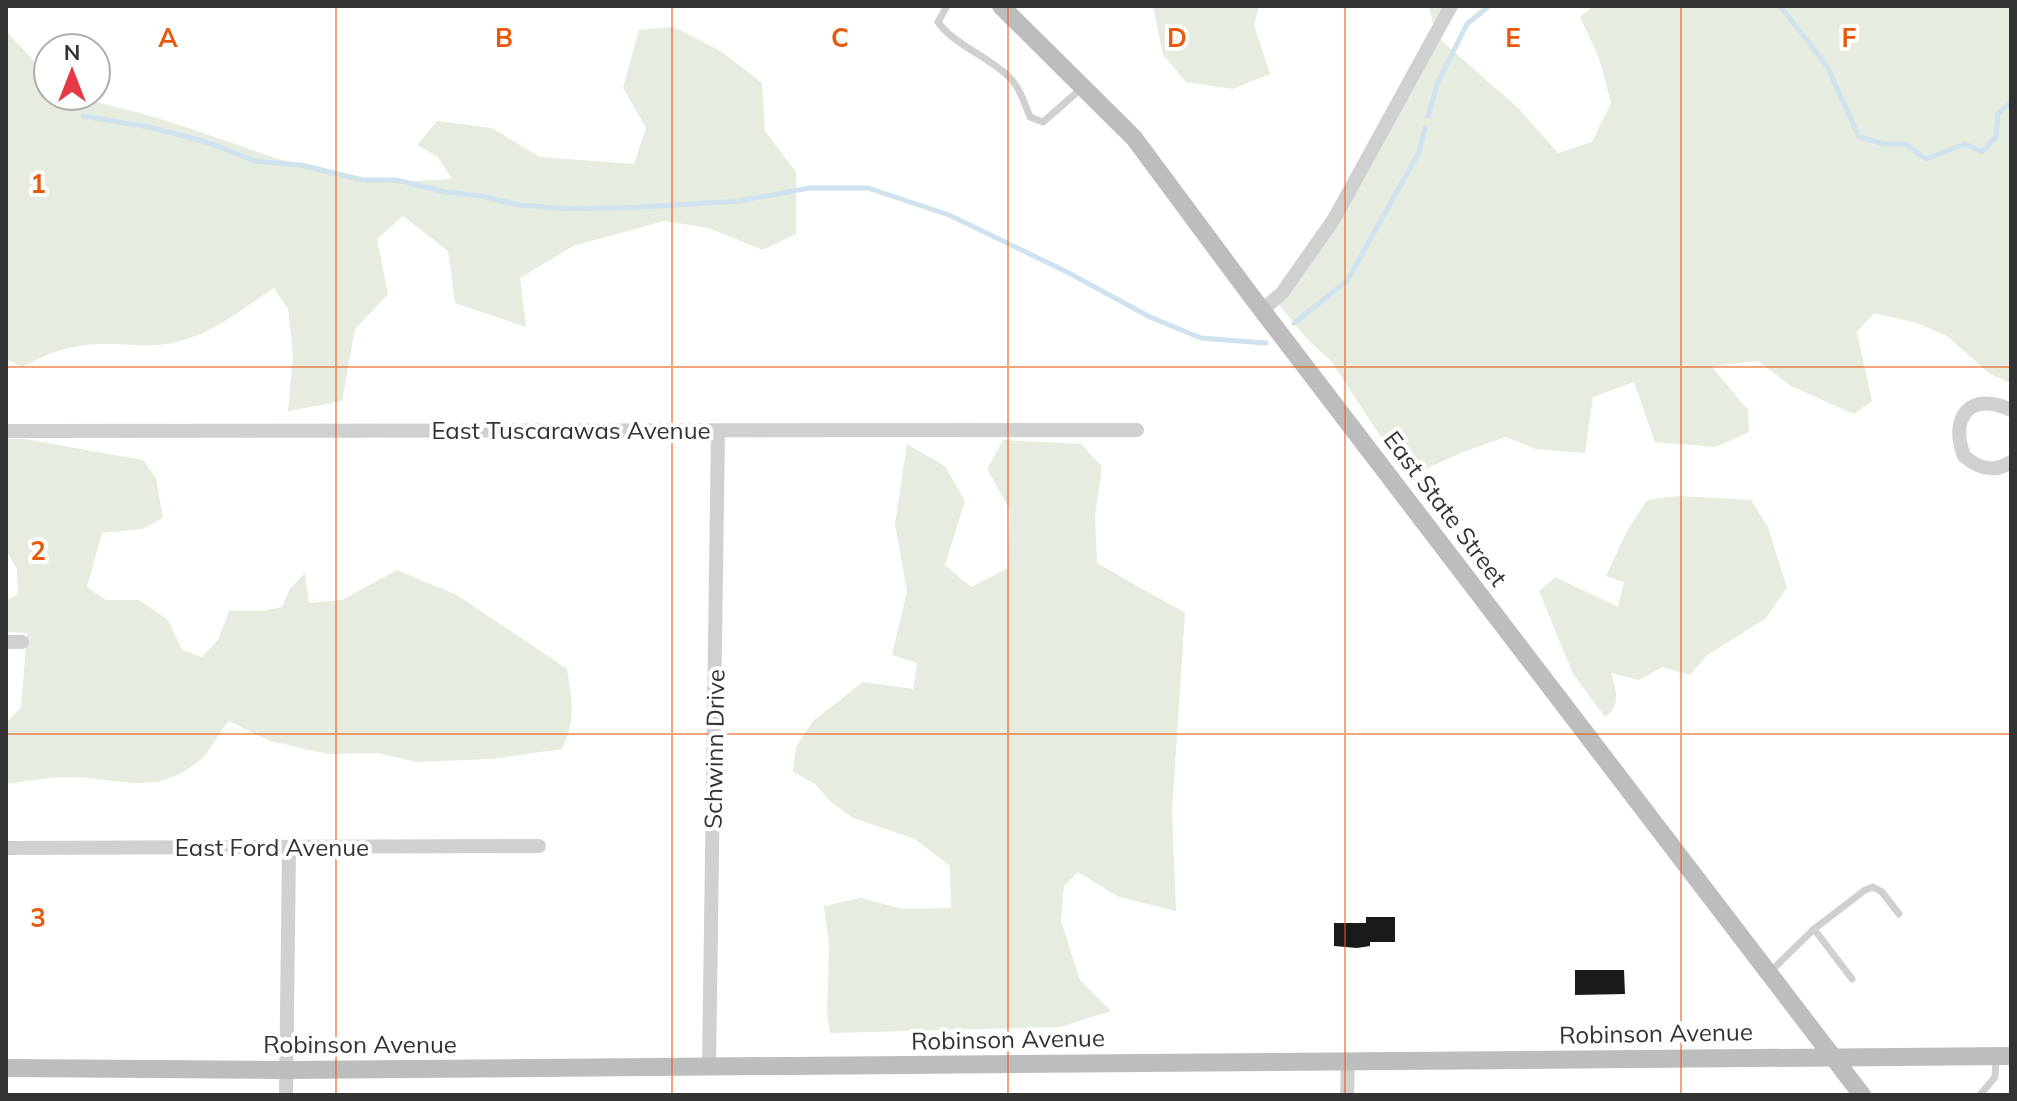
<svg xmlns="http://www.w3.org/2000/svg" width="2017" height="1101" font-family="Mulish,sans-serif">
	<rect width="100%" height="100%" fill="#fff"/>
	<!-- green -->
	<g fill="#e6ecdf">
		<polygon points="1153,6 1259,6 1254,25 1270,74 1233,89 1186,82 1163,55"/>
		<polygon points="1429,6 1451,6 1435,35 1518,108 1558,153 1592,142 1611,103 1599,58 1580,17 1593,6 2011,6 2011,383 1990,374 1947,336 1917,323 1874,313 1857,332 1872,401 1854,414 1791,386 1758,361 1711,366 1748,410 1749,432 1716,447 1655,442 1634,382 1593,397 1585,453 1536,449 1505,437 1466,451 1407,477 1331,361 1308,340 1275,300 1282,293 1435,35"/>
		<path d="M674 27 722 52 762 83 765 131 796 172V234L763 250 709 228 664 221 573 246 520 278 526 327 455 303 448 251 403 216 377 239 388 294 355 329 342 401 288 411 293 355 288 309 274 288C239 311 208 338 166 344 144 348 120 343 98 344 70 345 46 354 22 367L6 359V31L48 76V96C73 96 96 102 120 108 201 127 278 166 361 179 389 184 424 180 452 179L438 157 417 145 437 121 492 128 540 157 634 164 646 128 623 88 639 30Z"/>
		<path d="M6 439H24L143 460 156 478 163 518 142 529 102 533 87 587 106 600H139L168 620 182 650 202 657 218 640 229 611H262L282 607 290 589 305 573 309 603 342 600 397 570 457 595 567 669C572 700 576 720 562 749L490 759 416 762 378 753 328 754 270 741 229 721C218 733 211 751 199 761 153 798 119 777 68 777 47 777 26 781 6 784V723L21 708 27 633 6 632V601L18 594 17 569 6 550Z"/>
		<polygon points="1003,440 1081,444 1102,467 1095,515 1097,563 1185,613 1172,811 1176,911 1119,897 1078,872 1064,886 1061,921 1080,980 1111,1011 1060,1027 830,1033 827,1014 829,946 824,906 861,898 903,909 951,908 950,866 915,839 853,818 831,802 815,784 793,772 796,747 813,721 863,682 913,689 917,663 892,655 907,591 895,524 907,444 945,466 965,501 945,565 971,587 1008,568 1010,510 987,469"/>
		<path d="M1677 496 1751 500 1768 527 1787 588 1766 618 1706 656 1690 675 1662 667 1639 680 1611 673C1616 690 1622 705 1605 717L1573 674 1539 591 1555 577 1618 607 1624 582 1606 576 1627 531 1647 500Z"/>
	</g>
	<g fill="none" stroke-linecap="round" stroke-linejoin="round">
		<!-- stream -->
		<g stroke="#cfe2ee" stroke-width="5">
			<polyline points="1780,6 1827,66 1859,137 1884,144 1905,144 1926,159 1965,144 1982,152 1996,137 1998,114 2011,102"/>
			<polyline points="83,116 149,127 206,142 255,161 301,165 363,180 396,180 445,192 481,196 519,205 572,209 642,207 739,201 809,188 868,188 949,215 1067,272 1150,317 1201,338 1266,343"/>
			<polyline points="1428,116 1438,82 1467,24 1489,6"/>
			<polyline points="1294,323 1347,281 1419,152 1425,128"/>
		</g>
	</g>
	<!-- building -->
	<g fill="#1a1a1a">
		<polygon points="1366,917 1395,917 1395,942 1370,942 1370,946 1357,948 1334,946 1334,923 1366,923"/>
		<polygon points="1575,970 1624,970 1625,994 1575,995"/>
	</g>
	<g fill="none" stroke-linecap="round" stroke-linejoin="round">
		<!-- lane -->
		<g stroke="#d0d0d0" stroke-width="7">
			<path d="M947 6 938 22C953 44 989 57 1009 77 1019 86 1025 104 1030 117L1043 122 1082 88"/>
			<polyline points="1814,929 1852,979"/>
			<polyline points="1770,972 1814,929 1865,890 1873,887 1882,892 1899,914"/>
			<polyline points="1980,1095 1995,1077 1996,1058"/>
		</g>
		<!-- street -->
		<g stroke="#d0d0d0" stroke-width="14">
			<polyline points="1262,310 1282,293 1334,219 1451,6"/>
			<path d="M2011 410C1971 391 1949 416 1964 456 1979 469 1994 473 2011 462"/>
			<polyline points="6,431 1137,430"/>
			<polyline points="6,642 22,642"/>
			<polyline points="6,848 539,846"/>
			<polyline points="709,1067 718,431"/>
			<polyline points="286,1095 289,849"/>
			<polyline points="1347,1095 1348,1061"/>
		</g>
		<!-- secondary -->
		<g stroke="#bdbdbd" stroke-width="18">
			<polyline points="1001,6 1134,138 1249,293 1862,1095"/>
			<polyline points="6,1068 286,1070 2011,1056"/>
		</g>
	</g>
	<!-- grid -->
	<path fill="none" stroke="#e8590c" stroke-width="2" stroke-opacity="0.55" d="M336 6V1095M672 6V1095M1008 6V1095M1345 6V1095M1681 6V1095M6 367H2011M6 734H2011"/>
	<g text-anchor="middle" stroke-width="8" stroke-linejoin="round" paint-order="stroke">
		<!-- street labels -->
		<g font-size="24" fill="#333" stroke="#fff">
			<text x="571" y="439">East Tuscarawas Avenue</text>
			<text transform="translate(1445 509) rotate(53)" y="8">East State Street</text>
			<text transform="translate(715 749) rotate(-89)" y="8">Schwinn Drive</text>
			<text x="272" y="856">East Ford Avenue</text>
			<text transform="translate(1656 1034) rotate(-1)" y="8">Robinson Avenue</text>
			<text transform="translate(1008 1040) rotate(-1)" y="8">Robinson Avenue</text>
			<text x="360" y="1053">Robinson Avenue</text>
		</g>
	</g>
	<g font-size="26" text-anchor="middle" font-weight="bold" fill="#e8590c" stroke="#fff" stroke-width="8" stroke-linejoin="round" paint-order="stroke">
		<text x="168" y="47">A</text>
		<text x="504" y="47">B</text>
		<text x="840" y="47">C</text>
		<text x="1177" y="47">D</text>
		<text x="1513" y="47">E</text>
		<text x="1849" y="47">F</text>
		<text x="38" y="193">1</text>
		<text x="38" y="560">2</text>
		<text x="38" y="927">3</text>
	</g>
	<!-- border -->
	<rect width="2017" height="1101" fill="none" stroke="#333333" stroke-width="16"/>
	<!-- north arrow -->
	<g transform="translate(72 72)"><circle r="38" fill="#ffffff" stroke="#adadad" stroke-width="2"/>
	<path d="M0-6L14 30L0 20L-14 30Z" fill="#e63946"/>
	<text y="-12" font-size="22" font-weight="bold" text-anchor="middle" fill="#333333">N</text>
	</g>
</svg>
